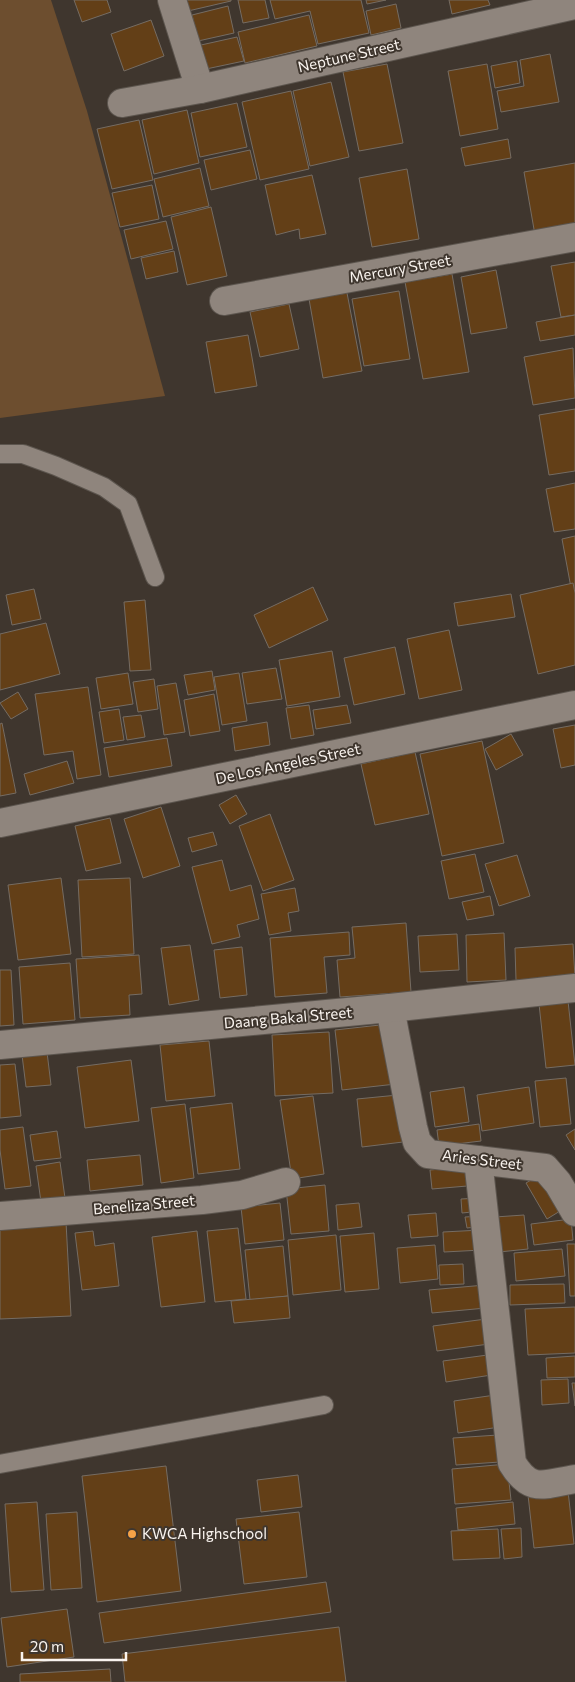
<svg xmlns="http://www.w3.org/2000/svg" width="575" height="1682" font-family="Commissioner,sans-serif">
	<rect width="100%" height="100%" fill="#3f362e"/>
	<!-- green -->
	<polygon fill="#6d4e2f" points="0,0 51,0 87,111 165,396 0,418"/>
	<!-- building -->
	<g fill="#633f17" stroke="#756c63">
		<polygon points="74,0 107,0 111,12 82,22"/>
		<polygon points="185,0 231,0 231,1 188,11"/>
		<polygon points="238,0 265,0 269,18 243,23"/>
		<polygon points="270,0 361,0 369,33 318,44 310,11 275,19"/>
		<polygon points="366,0 386,0 367,4"/>
		<polygon points="449,0 488,0 490,5 452,14"/>
		<polygon points="396,4 401,28 371,35 366,11"/>
		<polygon points="228,6 234,33 198,41 192,15"/>
		<polygon points="309,15 317,46 245,63 238,32"/>
		<polygon points="151,20 164,56 124,71 111,34"/>
		<polygon points="237,37 244,61 206,69 201,45"/>
		<polygon points="550,54 559,102 501,112 497,91 524,86 520,60"/>
		<polygon points="517,61 520,83 495,88 491,66"/>
		<polygon points="387,64 403,143 359,151 343,72"/>
		<polygon points="487,64 498,129 460,136 448,71"/>
		<polygon points="331,82 349,157 310,166 293,91"/>
		<polygon points="291,91 309,169 260,180 242,102"/>
		<polygon points="237,103 247,147 200,157 191,113"/>
		<polygon points="187,110 199,163 154,174 142,120"/>
		<polygon points="139,120 153,180 112,189 97,129"/>
		<polygon points="508,139 511,158 465,166 461,148"/>
		<polygon points="250,150 257,179 211,190 204,160"/>
		<polygon points="575,163 575,228 535,235 524,172"/>
		<polygon points="200,168 209,206 163,217 154,179"/>
		<polygon points="407,169 419,239 372,247 359,178"/>
		<polygon points="312,175 326,234 300,239 299,229 276,235 265,185"/>
		<polygon points="152,185 159,219 120,227 112,193"/>
		<polygon points="211,207 227,276 187,285 171,217"/>
		<polygon points="166,221 173,249 131,259 124,230"/>
		<polygon points="174,251 178,272 146,279 141,258"/>
		<polygon points="575,262 575,315 561,317 551,266"/>
		<polygon points="496,270 507,328 471,334 461,277"/>
		<polygon points="452,274 469,372 423,379 405,282"/>
		<polygon points="399,291 410,359 364,366 352,299"/>
		<polygon points="347,293 362,371 323,378 309,299"/>
		<polygon points="289,304 299,349 260,357 250,312"/>
		<polygon points="575,315 575,335 540,341 536,322"/>
		<polygon points="248,335 257,386 215,393 206,342"/>
		<polygon points="573,348 575,398 533,405 524,357"/>
		<polygon points="575,409 575,471 549,475 539,415"/>
		<polygon points="575,483 575,529 554,532 546,489"/>
		<polygon points="575,536 575,604 574,604 562,539"/>
		<polygon points="573,583 575,593 575,665 538,674 520,595"/>
		<polygon points="313,587 328,620 269,648 254,615"/>
		<polygon points="34,589 41,619 12,625 6,595"/>
		<polygon points="511,594 515,617 458,626 454,603"/>
		<polygon points="145,600 151,670 130,671 124,602"/>
		<polygon points="46,623 60,674 0,690 0,634"/>
		<polygon points="449,630 462,690 419,699 407,639"/>
		<polygon points="395,647 405,694 354,705 344,658"/>
		<polygon points="332,651 340,697 287,706 279,660"/>
		<polygon points="276,668 282,699 247,704 242,673"/>
		<polygon points="212,671 215,690 188,695 184,675"/>
		<polygon points="128,673 133,704 101,709 96,678"/>
		<polygon points="239,673 247,721 222,725 214,677"/>
		<polygon points="154,679 158,709 138,712 133,682"/>
		<polygon points="176,683 185,732 164,735 157,686"/>
		<polygon points="88,687 101,775 77,779 73,751 44,755 35,694"/>
		<polygon points="18,692 28,709 11,719 0,703"/>
		<polygon points="214,694 220,731 190,736 184,700"/>
		<polygon points="309,705 314,735 291,739 286,708"/>
		<polygon points="347,705 351,723 316,729 313,710"/>
		<polygon points="119,709 124,740 104,743 99,712"/>
		<polygon points="141,715 145,737 127,740 123,717"/>
		<polygon points="267,722 270,745 235,751 232,728"/>
		<polygon points="2,723 16,793 0,796 0,724"/>
		<polygon points="575,725 575,765 561,768 553,729"/>
		<polygon points="511,734 523,755 496,770 485,749"/>
		<polygon points="167,738 172,766 109,777 104,748"/>
		<polygon points="482,741 504,843 442,856 420,754"/>
		<polygon points="415,752 429,814 375,825 361,764"/>
		<polygon points="67,761 74,783 30,795 24,774"/>
		<polygon points="236,795 247,814 230,824 219,805"/>
		<polygon points="161,807 180,866 143,878 124,819"/>
		<polygon points="270,814 294,880 263,891 239,826"/>
		<polygon points="110,818 121,863 86,871 75,826"/>
		<polygon points="213,832 217,845 192,852 188,838"/>
		<polygon points="475,854 484,892 449,899 441,861"/>
		<polygon points="517,855 530,896 499,906 485,864"/>
		<polygon points="222,860 230,891 251,885 259,919 237,925 240,937 212,944 192,867"/>
		<polygon points="61,878 71,954 18,960 8,885"/>
		<polygon points="130,878 134,954 82,957 78,880"/>
		<polygon points="295,888 299,911 288,913 291,931 269,935 261,894"/>
		<polygon points="490,896 494,915 467,920 462,902"/>
		<polygon points="406,923 411,992 340,997 337,960 355,958 352,927"/>
		<polygon points="349,932 350,955 324,957 327,993 275,997 270,938"/>
		<polygon points="504,933 506,980 467,982 466,935"/>
		<polygon points="457,934 459,970 420,972 418,936"/>
		<polygon points="573,944 575,977 516,980 515,948"/>
		<polygon points="190,945 199,1000 169,1005 161,948"/>
		<polygon points="242,947 247,995 220,998 214,950"/>
		<polygon points="139,955 142,994 129,995 130,1015 80,1018 76,959"/>
		<polygon points="70,963 75,1020 23,1024 19,967"/>
		<polygon points="0,970 11,970 14,1025 0,1026"/>
		<polygon points="568,1001 575,1065 546,1068 539,1004"/>
		<polygon points="389,1024 396,1084 342,1090 335,1030"/>
		<polygon points="329,1032 333,1093 275,1096 272,1035"/>
		<polygon points="209,1041 215,1096 166,1101 160,1045"/>
		<polygon points="47,1052 51,1085 26,1087 22,1055"/>
		<polygon points="131,1060 139,1121 85,1128 77,1067"/>
		<polygon points="15,1064 21,1116 0,1118 0,1065"/>
		<polygon points="566,1078 571,1124 540,1127 535,1081"/>
		<polygon points="464,1087 469,1122 435,1127 430,1092"/>
		<polygon points="529,1087 534,1123 482,1131 477,1095"/>
		<polygon points="398,1095 403,1142 362,1147 357,1099"/>
		<polygon points="313,1096 324,1174 292,1179 280,1100"/>
		<polygon points="232,1103 240,1169 198,1174 190,1108"/>
		<polygon points="185,1104 194,1178 161,1183 151,1108"/>
		<polygon points="479,1124 481,1141 439,1146 437,1130"/>
		<polygon points="23,1127 31,1186 5,1189 0,1150 0,1130"/>
		<polygon points="575,1129 575,1150 566,1135"/>
		<polygon points="57,1131 61,1158 34,1161 30,1135"/>
		<polygon points="140,1155 143,1185 90,1191 87,1160"/>
		<polygon points="60,1162 65,1198 41,1202 36,1166"/>
		<polygon points="477,1166 479,1185 432,1189 430,1170"/>
		<polygon points="543,1173 565,1208 547,1219 526,1183"/>
		<polygon points="325,1185 329,1231 291,1234 286,1189"/>
		<polygon points="480,1198 482,1211 462,1213 461,1199"/>
		<polygon points="280,1203 284,1240 245,1244 241,1207"/>
		<polygon points="359,1203 362,1227 338,1230 336,1205"/>
		<polygon points="436,1213 438,1236 411,1238 408,1215"/>
		<polygon points="524,1215 528,1249 499,1252 495,1217"/>
		<polygon points="483,1216 484,1226 467,1228 465,1217"/>
		<polygon points="571,1219 573,1240 534,1245 531,1224"/>
		<polygon points="66,1222 71,1316 0,1319 0,1226"/>
		<polygon points="238,1228 246,1299 215,1302 207,1231"/>
		<polygon points="481,1230 482,1250 444,1252 443,1232"/>
		<polygon points="93,1231 95,1246 114,1243 119,1286 82,1290 75,1233"/>
		<polygon points="197,1231 205,1302 161,1307 152,1237"/>
		<polygon points="374,1233 379,1289 345,1292 340,1236"/>
		<polygon points="336,1235 341,1290 293,1295 288,1240"/>
		<polygon points="567,1244 575,1244 575,1296 570,1296"/>
		<polygon points="435,1245 438,1279 400,1283 397,1248"/>
		<polygon points="283,1246 288,1296 250,1300 245,1250"/>
		<polygon points="562,1249 565,1276 516,1281 514,1253"/>
		<polygon points="463,1264 464,1284 440,1285 439,1265"/>
		<polygon points="564,1284 565,1303 510,1305 510,1285"/>
		<polygon points="485,1285 486,1308 432,1313 429,1290"/>
		<polygon points="288,1296 290,1318 234,1323 231,1301"/>
		<polygon points="575,1307 575,1353 528,1355 525,1309"/>
		<polygon points="486,1319 489,1344 437,1351 433,1326"/>
		<polygon points="495,1354 498,1374 446,1382 443,1361"/>
		<polygon points="575,1356 575,1377 547,1378 546,1358"/>
		<polygon points="568,1379 569,1403 542,1405 541,1380"/>
		<polygon points="572,1383 575,1383 575,1406"/>
		<polygon points="502,1394 507,1426 458,1433 454,1401"/>
		<polygon points="498,1435 500,1462 456,1465 453,1438"/>
		<polygon points="507,1464 511,1500 455,1504 452,1469"/>
		<polygon points="166,1466 181,1591 97,1602 82,1476"/>
		<polygon points="298,1475 302,1507 261,1512 257,1480"/>
		<polygon points="568,1491 574,1544 534,1548 528,1495"/>
		<polygon points="37,1502 44,1590 11,1592 5,1504"/>
		<polygon points="513,1502 515,1524 458,1530 456,1508"/>
		<polygon points="77,1512 82,1588 51,1590 46,1514"/>
		<polygon points="299,1512 307,1577 244,1584 236,1519"/>
		<polygon points="521,1528 522,1557 504,1559 501,1529"/>
		<polygon points="498,1529 500,1558 453,1560 451,1531"/>
		<polygon points="326,1582 331,1612 104,1643 99,1613"/>
		<polygon points="67,1609 74,1657 7,1667 1,1618"/>
		<polygon points="339,1627 346,1682 125,1682 122,1654"/>
		<polygon points="110,1669 111,1682 20,1682 20,1674"/>
	</g>
	<g fill="none" stroke-linecap="round" stroke-linejoin="round">
		<!-- service casing -->
		<g stroke="#5c554e" stroke-width="20">
			<g id="service">
				<polyline points="0,454 23,454 56,466 104,487 128,504 155,577"/>
				<polyline points="0,1464 324,1405"/>
			</g>
		</g>
		<!-- minor casing -->
		<g stroke="#5c554e" stroke-width="30">
			<g id="minor">
				<polyline points="172,0 200,89"/>
				<polyline points="122,103 200,89 575,5"/>
				<polyline points="224,301 575,237"/>
				<polyline points="0,823 575,705"/>
				<polyline points="390,1008 413,1127 417,1142 428,1154 545,1168 558,1183 575,1212"/>
				<path d="M478 1160 512 1463C531 1494 544 1484 575 1479"/>
				<polyline points="0,1216 202,1200 242,1195 286,1182"/>
			</g>
		</g>
		<!-- tertiary casing -->
		<g stroke="#5c554e" stroke-width="30">
			<polyline id="tertiary" points="0,1045 390,1008 575,988"/>
		</g>
		<!-- service -->
		<use href="#service" stroke="#8f857d" stroke-width="18"/>
		<!-- minor -->
		<use href="#minor" stroke="#8f857d" stroke-width="28"/>
		<!-- tertiary -->
		<use href="#tertiary" stroke="#8f857d" stroke-width="28"/>
	</g>
	<!-- markers -->
	<circle fill="#f6a247" stroke="#3f362e" stroke-width="2" cx="132" cy="1534" r="5"/>
	<g text-anchor="middle" stroke-width="4" stroke-linejoin="round" paint-order="stroke">
		<!-- street labels -->
		<g font-size="15" fill="#f9f3ee" stroke="#3f362e">
			<text transform="translate(349 56) rotate(-13)" y="5">Neptune Street</text>
			<text transform="translate(400 269) rotate(-10)" y="5">Mercury Street</text>
			<text transform="translate(288 764) rotate(-12)" y="5">De Los Angeles Street</text>
			<text transform="translate(288 1018) rotate(-5)" y="5">Daang Bakal Street</text>
			<text transform="translate(482 1160) rotate(7)" y="5">Aries Street</text>
			<text transform="translate(144 1205) rotate(-5)" y="5">Beneliza Street</text>
		</g>
		<!-- poi labels -->
		<g font-size="15" fill="#f9f3ee" stroke="#3f362e" text-anchor="start">
			<text x="142" y="1539">KWCA Highschool</text>
		</g>
	</g>
	<!-- scale -->
	<path d="M22 1652v8h104v-8" fill="none" stroke="#f9f3ee" stroke-width="2.5"/>
	<text x="30" y="1652" font-size="15" fill="#f9f3ee" stroke="#3f362e" stroke-width="4" paint-order="stroke">20 m</text>
</svg>
